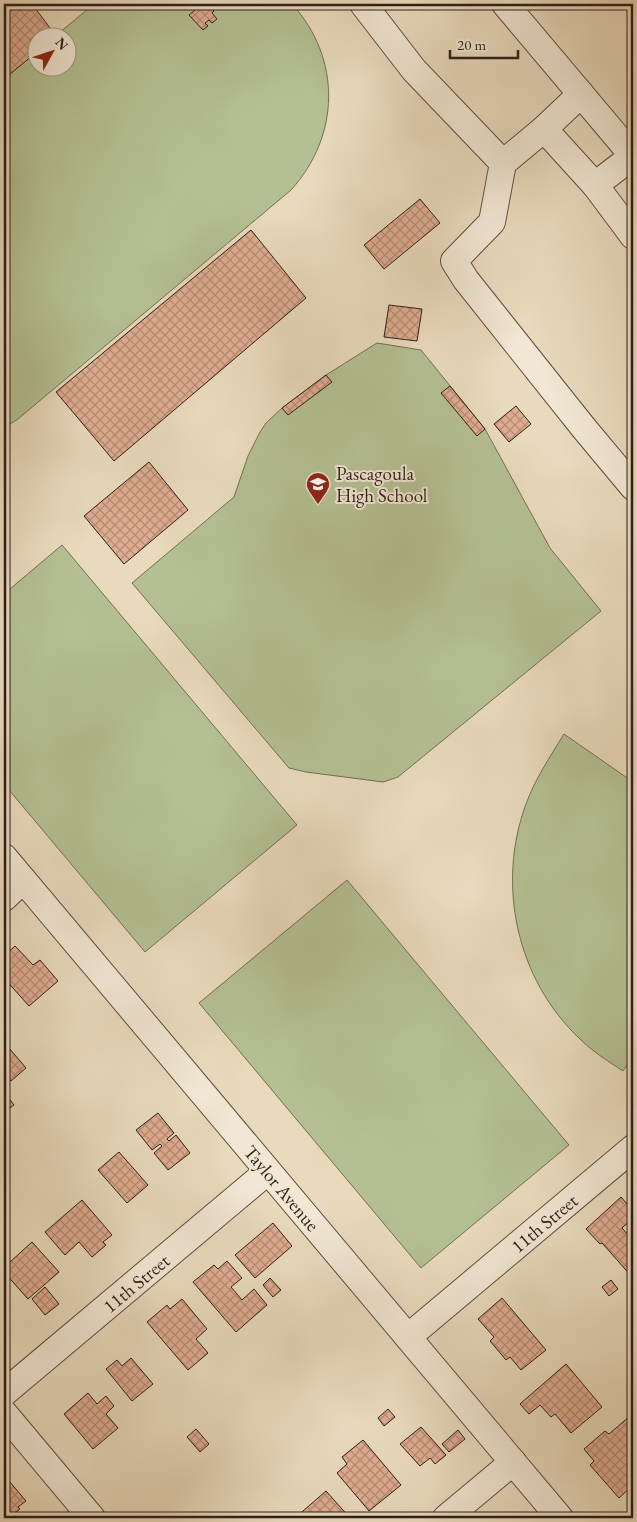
<svg xmlns="http://www.w3.org/2000/svg" width="637" height="1522" font-family="'EB Garamond',serif">
	<defs>
		<pattern id="building-cross-hatch" width="8" height="8" patternUnits="userSpaceOnUse" patternTransform="scale(1.25)"><rect width="8" height="8" fill="#dfac90"/><path d="M0 0l8 8M0 8l8-8" fill="none" stroke="#b58b75"/></pattern>
	</defs>
	<rect width="100%" height="100%" fill="#e9dabd"/>
	<filter id="stains"><feTurbulence type="fractalNoise" baseFrequency=".004" numOctaves="4"/><feColorMatrix values="0 0 0 0 .2 0 0 0 0 .09 0 0 0 0 .02 0 0 0 .5 -.17"/></filter>
	<radialGradient id="worn" r=".72"><stop offset=".6" stop-color="#630" stop-opacity="0"/><stop offset="1" stop-color="#630" stop-opacity=".3"/></radialGradient>
	<!-- pitch -->
	<g fill="#b4c093" stroke="#726f54">
		<path d="M94 4H292C342 59 340 136 291 190L18 419 4 428V79L37 51 38 68H68V38L54 37Z"/>
		<polygon points="377,343 421,350 485,429 550,548 601,611 398,777 383,782 306,772 289,768 132,583 234,497 248,456 260,432 266,423 282,408 326,375"/>
		<polygon points="62,545 297,825 145,952 4,784 4,594"/>
		<path d="M564 734 633 782V1056L623 1071C608 1061 593 1052 580 1039 517 980 496 885 526 804 535 779 550 757 564 734Z"/>
		<polygon points="347,880 569,1145 421,1268 199,1003"/>
	</g>
	<!-- building -->
	<g fill="url(#building-cross-hatch)" stroke="#2f1e16">
		<polygon points="4,4 32,4 56,36 54,38 38,38 38,51 4,79"/>
		<polygon points="202,4 207,4 214,11 212,13 217,19 212,23 209,20 205,23 208,26 203,30 189,15"/>
		<polygon points="420,199 440,223 384,269 364,245"/>
		<polygon points="251,230 306,298 114,461 56,392"/>
		<polygon points="389,305 422,309 417,341 384,337"/>
		<polygon points="326,375 332,382 288,415 282,408"/>
		<polygon points="450,386 485,429 477,436 441,393"/>
		<polygon points="516,406 531,424 509,442 494,424"/>
		<polygon points="149,462 188,510 124,564 84,516"/>
		<polygon points="15,946 33,965 40,960 58,981 29,1006 4,978 4,956"/>
		<polygon points="9,1048 26,1068 11,1081 4,1072 4,1053"/>
		<polygon points="4,1092 14,1105 4,1112"/>
		<polygon points="158,1113 174,1133 167,1139 169,1141 176,1135 190,1153 168,1170 154,1153 162,1146 160,1144 152,1150 136,1130"/>
		<polygon points="119,1152 148,1185 127,1203 98,1170"/>
		<polygon points="621,1197 633,1211 633,1218 622,1228 633,1241 633,1278 602,1243 600,1244 586,1229"/>
		<polygon points="82,1200 112,1235 103,1242 106,1245 92,1257 79,1242 65,1255 45,1232"/>
		<polygon points="273,1223 292,1246 255,1278 235,1255"/>
		<polygon points="32,1242 59,1272 28,1299 4,1272 4,1255 10,1262"/>
		<polygon points="227,1261 242,1278 231,1287 242,1300 254,1289 267,1305 236,1332 193,1282 214,1265 218,1269"/>
		<polygon points="270,1278 281,1290 273,1297 263,1285"/>
		<polygon points="611,1280 618,1289 609,1296 602,1287"/>
		<polygon points="45,1287 59,1304 45,1315 32,1299"/>
		<polygon points="502,1298 546,1350 521,1370 510,1357 506,1360 490,1341 494,1337 478,1319"/>
		<polygon points="182,1299 207,1329 196,1339 208,1353 188,1370 147,1322 167,1305 170,1309"/>
		<polygon points="131,1358 153,1384 132,1401 106,1369 117,1360 122,1366"/>
		<polygon points="566,1364 602,1407 571,1433 555,1414 551,1417 540,1405 529,1414 520,1404"/>
		<polygon points="88,1393 97,1404 106,1396 114,1406 106,1414 118,1428 93,1449 64,1414"/>
		<polygon points="388,1409 395,1417 384,1426 378,1418"/>
		<polygon points="630,1416 633,1420 633,1485 619,1498 590,1465 594,1461 584,1449 605,1431 609,1434"/>
		<polygon points="421,1427 446,1455 435,1464 430,1458 420,1466 400,1444"/>
		<polygon points="196,1429 209,1444 200,1452 187,1437"/>
		<polygon points="458,1430 465,1439 449,1452 442,1444"/>
		<polygon points="363,1440 401,1485 369,1511 337,1473 347,1464 342,1457"/>
		<polygon points="4,1475 26,1501 18,1507 20,1509 8,1518 4,1518"/>
		<polygon points="326,1491 350,1518 295,1518"/>
	</g>
	<g fill="none" stroke-linecap="round" stroke-linejoin="round">
		<!-- minor casing -->
		<g stroke="#5e4d40" stroke-width="28">
			<g id="minor">
				<polyline points="363,4 414,70 503,163 544,129 581,94"/>
				<polyline points="505,4 633,156"/>
				<polyline points="544,129 595,185 633,236"/>
				<polyline points="503,163 492,222 454,261 466,280 583,427 633,487"/>
				<polyline points="595,185 633,156"/>
				<polyline points="4,857 560,1518"/>
				<polyline points="4,898 23,880"/>
				<polyline points="408,1337 633,1148"/>
				<polyline points="4,1393 267,1172"/>
				<polyline points="4,1413 92,1518"/>
				<polyline points="446,1518 513,1462"/>
			</g>
		</g>
		<!-- minor -->
		<use href="#minor" stroke="#f1e7d4" stroke-width="26"/>
	</g>
	<!-- icons -->
	<defs>
		<g id="school-pin" transform="scale(1.25)"><path d="M0 17L-7.5 6A9.5 9.5 0 1 1 7.5 6Z" fill="#8f2418" stroke="#f1e7d4"/><path d="M0-5L7-2L0 1L-7-2ZM-4 1L0 2.5L4 1V4Q0 6-4 4Z" fill="#fff"/></g>
	</defs>
	<g fill-rule="evenodd">
		<use href="#school-pin" x="318" y="484"/>
	</g>
	<g text-anchor="middle" stroke-width="4" stroke-linejoin="round" paint-order="stroke">
		<!-- poi labels -->
		<g font-size="19" fill="#2f1e16" stroke="#f1e7d4" text-anchor="start">
			<text x="336" y="480">Pascagoula<tspan x="336" dy="22">High School</tspan></text>
		</g>
		<!-- street labels -->
		<g font-size="19" fill="#2f1e16" stroke="#f1e7d4">
			<text transform="translate(282 1188) rotate(50)" y="7">Taylor Avenue</text>
			<text transform="translate(544 1223) rotate(-40)" y="7">11th Street</text>
			<text transform="translate(136 1283) rotate(-40)" y="7">11th Street</text>
		</g>
	</g>
	<!-- margin -->
	<rect width="637" height="1522" fill="none" stroke="#e9dabd" stroke-width="20"/>
	<rect x="5" y="5" width="627" height="1512" fill="none" stroke="#2f1e16" stroke-width="2.5"/>
	<rect x="10" y="10" width="617" height="1502" fill="none" stroke="#2f1e16"/>
	<!-- north arrow -->
	<g transform="translate(52 52) rotate(50)"><circle r="24" fill="#f1e7d4" stroke="#a39788"/>
	<path d="M0-4L9 19L0 12L-9 19Z" fill="#8f2418"/>
	<text y="-8" font-size="14" font-weight="bold" text-anchor="middle" fill="#2f1e16">N</text>
	</g>
	<!-- scale -->
	<path d="M450 50v8h68v-8" fill="none" stroke="#2f1e16" stroke-width="2.5"/>
	<text x="457" y="50" font-size="15" fill="#2f1e16" stroke="#f1e7d4" stroke-width="4" paint-order="stroke">20 m</text>
	<rect width="100%" height="100%" filter="url(#stains)"/>
	<rect width="100%" height="100%" fill="url(#worn)"/>
</svg>
